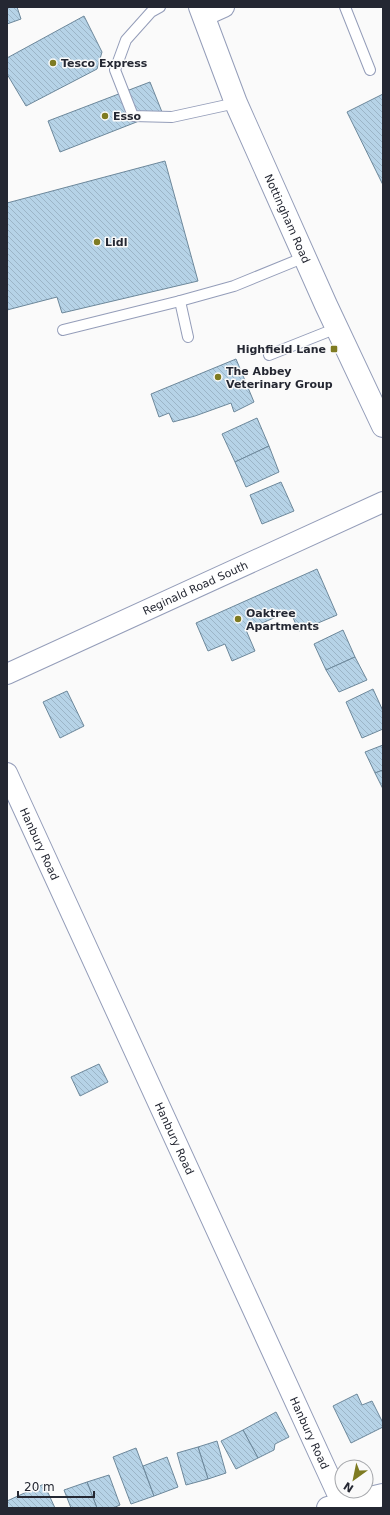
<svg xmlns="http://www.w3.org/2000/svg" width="390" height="1515" font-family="'DejaVu Sans',sans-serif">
	<defs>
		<pattern id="building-back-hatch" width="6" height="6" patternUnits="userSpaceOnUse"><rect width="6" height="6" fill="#b6d3e7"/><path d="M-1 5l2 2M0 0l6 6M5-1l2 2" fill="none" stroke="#9cb5c7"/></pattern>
	</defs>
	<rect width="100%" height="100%" fill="#fafafa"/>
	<!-- building -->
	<g fill="url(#building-back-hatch)" stroke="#6d889b">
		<polygon points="7,7 17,7 21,19 7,24"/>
		<polygon points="84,16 102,52 97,69 26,106 7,74 7,58"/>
		<polygon points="150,82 162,112 60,152 48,121"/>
		<polygon points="383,94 383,185 347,112"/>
		<polygon points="165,161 198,281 62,313 57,297 7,310 7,203"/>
		<polygon points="236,359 254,402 234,412 231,403 195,416 173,422 169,413 159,417 151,394"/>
		<polygon points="257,418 269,446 235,462 222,434"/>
		<polygon points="269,446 279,472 246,487 235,462"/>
		<polygon points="281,482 294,511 262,524 250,495"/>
		<polygon points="317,569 337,615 299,631 290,611 246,630 255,651 232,661 225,644 208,651 196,623"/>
		<polygon points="343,630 355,657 326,670 314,644"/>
		<polygon points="355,657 367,680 339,692 326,670"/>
		<polygon points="373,689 383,711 383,729 362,738 346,702"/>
		<polygon points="67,691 84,726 60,738 43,702"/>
		<polygon points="383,745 383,770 375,773 365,752"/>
		<polygon points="383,770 383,789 375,773"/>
		<polygon points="99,1064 108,1082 80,1096 71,1077"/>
		<polygon points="357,1394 362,1405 372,1401 383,1423 383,1427 351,1443 333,1406"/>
		<polygon points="276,1412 289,1437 275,1444 274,1450 258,1458 243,1430"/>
		<polygon points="243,1430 258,1458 236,1469 221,1441"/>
		<polygon points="217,1441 226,1473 208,1479 198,1447"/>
		<polygon points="198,1447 208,1479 186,1485 177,1453"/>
		<polygon points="136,1448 154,1496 131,1504 113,1457"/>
		<polygon points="167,1457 178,1487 154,1496 143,1466"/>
		<polygon points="109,1475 120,1505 113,1508 97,1508 87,1482"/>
		<polygon points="87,1482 97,1508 71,1508 64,1490"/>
		<polygon points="44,1484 55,1508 7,1508 7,1501"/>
	</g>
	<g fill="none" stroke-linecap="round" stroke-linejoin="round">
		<!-- service casing -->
		<g stroke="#949db9" stroke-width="12">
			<g id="service">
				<polyline points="160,7 151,12 126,40 115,70 133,116 172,117 236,103"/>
				<polyline points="345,7 370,70"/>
				<polyline points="63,330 180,301"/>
				<polyline points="188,337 180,301 234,286 305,257"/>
				<polyline points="269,355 337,328"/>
			</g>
		</g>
		<!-- minor casing -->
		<g stroke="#949db9" stroke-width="22">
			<g id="minor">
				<polyline points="204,16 224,7"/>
				<path id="s1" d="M7 674 383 502"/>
				<path id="s2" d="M7 773 342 1504"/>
			</g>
		</g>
		<!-- tertiary casing -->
		<g stroke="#949db9" stroke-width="24">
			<g id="tertiary">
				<path id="s3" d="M200 7 236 103 326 305 383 426"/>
				<polyline points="328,1508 383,1495"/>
			</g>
		</g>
		<!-- service -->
		<use href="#service" stroke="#fff" stroke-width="10"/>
		<!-- minor -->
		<use href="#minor" stroke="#fff" stroke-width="20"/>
		<!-- tertiary -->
		<use href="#tertiary" stroke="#fff" stroke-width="22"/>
	</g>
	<!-- markers -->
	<g fill="#7e7b22" stroke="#fafafa" stroke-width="1.5">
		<circle cx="53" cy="63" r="4"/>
		<circle cx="105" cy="116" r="4"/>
		<circle cx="97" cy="242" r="4"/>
		<rect x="330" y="345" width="8" height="8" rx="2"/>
		<circle cx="218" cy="377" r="4"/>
		<circle cx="238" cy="619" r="4"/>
	</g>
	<g text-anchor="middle" stroke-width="3" stroke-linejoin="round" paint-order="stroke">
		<!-- poi labels -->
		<g font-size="11" font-weight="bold" fill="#242732" stroke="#fafafa" text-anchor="start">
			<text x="61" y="67">Tesco Express</text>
			<text x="113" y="120">Esso</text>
			<text x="105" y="246">Lidl</text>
			<text x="326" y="353" text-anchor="end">Highfield Lane</text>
			<text x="226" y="375">The Abbey<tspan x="226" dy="13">Veterinary Group</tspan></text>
			<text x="246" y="617">Oaktree<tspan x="246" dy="13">Apartments</tspan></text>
		</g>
		<!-- street labels -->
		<g font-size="11" fill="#242732" stroke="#fafafa">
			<text dy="4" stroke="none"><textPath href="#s3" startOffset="229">Nottingham Road</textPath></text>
			<text dy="4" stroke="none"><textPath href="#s1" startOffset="207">Reginald Road South</textPath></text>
			<text dy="4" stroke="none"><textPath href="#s2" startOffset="78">Hanbury Road</textPath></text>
			<text dy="4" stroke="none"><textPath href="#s2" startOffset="402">Hanbury Road</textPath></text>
			<text dy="4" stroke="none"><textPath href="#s2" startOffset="726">Hanbury Road</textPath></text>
		</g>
	</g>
	<!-- border -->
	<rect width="390" height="1515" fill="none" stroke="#242732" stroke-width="16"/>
	<!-- north arrow -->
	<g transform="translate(354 1479) rotate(213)"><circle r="19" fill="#fafafa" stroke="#a4a6aa"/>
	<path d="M0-3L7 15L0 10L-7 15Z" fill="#7e7b22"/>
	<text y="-6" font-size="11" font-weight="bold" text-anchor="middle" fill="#242732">N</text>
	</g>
	<!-- scale -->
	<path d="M18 1491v6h76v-6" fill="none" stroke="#242732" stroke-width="2"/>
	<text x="24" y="1491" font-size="12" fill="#242732" stroke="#fafafa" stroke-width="3" paint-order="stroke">20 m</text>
</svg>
